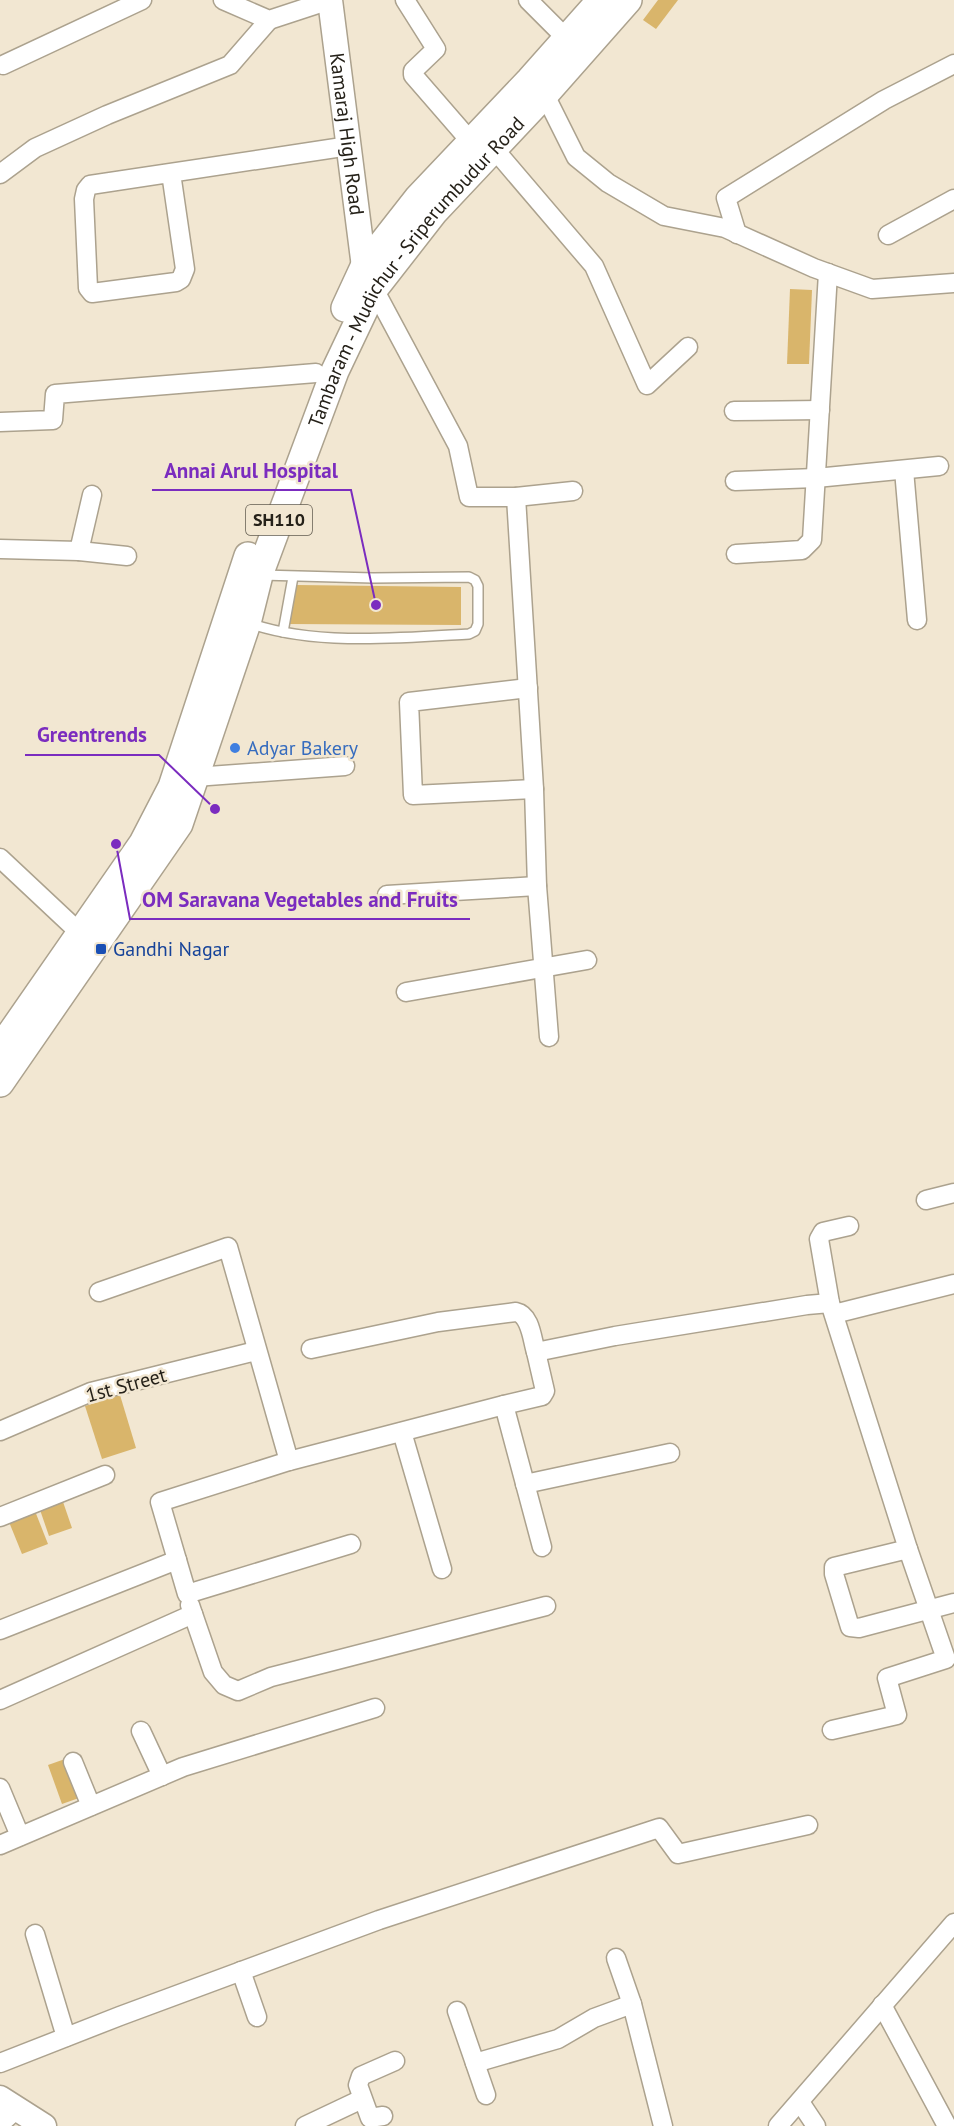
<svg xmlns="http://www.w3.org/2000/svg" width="954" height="2126" font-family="'PT Sans',sans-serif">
	<rect width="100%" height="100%" fill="#f2e7d2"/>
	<!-- building -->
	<g fill="#d9b56b">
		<polygon points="658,0 678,0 656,29 643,20"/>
		<polygon points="790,289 812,290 809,364 787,364"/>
		<polygon points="297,585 461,587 461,625 287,624"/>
		<polygon points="120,1395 136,1448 102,1459 85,1406"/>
		<polygon points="62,1499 72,1528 49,1536 39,1507"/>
		<polygon points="33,1506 48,1544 22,1554 7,1517"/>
		<polygon points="65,1759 79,1798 62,1804 48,1765"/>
	</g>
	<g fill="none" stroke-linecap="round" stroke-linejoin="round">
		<!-- lane casing -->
		<g stroke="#aca28e" stroke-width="12">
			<g id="lane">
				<path d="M249 623C314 646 401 638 469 634L475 631 478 624V586L475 580 469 577 373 578 261 575"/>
				<polyline points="283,632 293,577"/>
			</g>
		</g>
		<!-- street casing -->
		<g stroke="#aca28e" stroke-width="21">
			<g id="street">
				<polyline points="223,0 269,20 330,0"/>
				<polyline points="405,0 436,49 413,71 413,75 472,143"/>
				<polyline points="528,0 567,39"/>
				<polyline points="3,65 142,0"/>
				<polyline points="540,85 576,157 608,183 664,216 725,228 814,268 872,289 954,283"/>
				<polyline points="495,150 594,266 647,385 688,347"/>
				<polyline points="171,173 185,269 181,279 176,282 92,293 88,288 84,199 86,190 90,185 349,146"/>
				<polyline points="0,174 35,148 107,115 230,65 269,20"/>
				<polyline points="737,234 726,198 884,100 954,64"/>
				<polyline points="888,235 954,199"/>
				<polyline points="374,289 458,446 469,497 516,497 573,491"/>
				<polyline points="734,411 820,410"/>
				<polyline points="0,422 53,420 55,394 316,373"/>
				<polyline points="904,470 917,620"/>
				<polyline points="735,481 816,478 939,466"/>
				<polyline points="516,497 534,789 537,886 549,1037"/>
				<polyline points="0,549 79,551 92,495"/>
				<polyline points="79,551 127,556"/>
				<polyline points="736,554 802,550 812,540 828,273"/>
				<polyline points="528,688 409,702 413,795 534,789"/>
				<polyline points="195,777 345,766"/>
				<polyline points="0,858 80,933 90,939"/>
				<polyline points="387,895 537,886"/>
				<polyline points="406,992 587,960"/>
				<polyline points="926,1200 954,1193"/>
				<polyline points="849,1226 823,1232 819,1239 830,1303 908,1549 834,1567 834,1574 850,1627 859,1628 954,1603"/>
				<polyline points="99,1292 228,1247 289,1461"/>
				<polyline points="834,1314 954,1284"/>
				<path d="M311 1349 438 1322 516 1312C531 1315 532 1340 536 1352"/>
				<polyline points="504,1405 542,1547"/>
				<polyline points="0,1431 91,1392 256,1351"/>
				<polyline points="402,1432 442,1569"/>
				<polyline points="525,1484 670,1453"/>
				<polyline points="0,1517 105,1475"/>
				<polyline points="177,1560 160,1502 289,1461 504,1405 542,1396 545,1391 536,1352 615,1336 807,1305 830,1303"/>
				<polyline points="193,1614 213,1672 224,1685 238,1691 271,1677 546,1606"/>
				<polyline points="0,1630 177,1560 187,1594 351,1544"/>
				<polyline points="0,1700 193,1614 190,1605"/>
				<polyline points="832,1730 897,1715 887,1678 946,1659 908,1549"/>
				<polyline points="141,1731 162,1776"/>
				<polyline points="73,1762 91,1806"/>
				<polyline points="0,1788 20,1836"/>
				<polyline points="0,1845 183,1767 375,1708"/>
				<polyline points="35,1934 66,2037"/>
				<polyline points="616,1958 632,2004"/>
				<polyline points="241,1971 257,2017"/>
				<polyline points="882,2005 947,2126"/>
				<polyline points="457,2011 486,2095"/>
				<polyline points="0,2063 120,2016 379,1920 659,1828 678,1854 808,1825"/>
				<polyline points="475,2063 558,2039 594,2018 632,2004 663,2126"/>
				<polyline points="800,2102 816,2126"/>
				<polyline points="383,2116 370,2118 358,2085 361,2076 395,2061"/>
				<polyline points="0,2124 17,2109"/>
				<polyline points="305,2126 362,2099"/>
				<polyline points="778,2126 954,1923"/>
			</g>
		</g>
		<!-- secondary casing -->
		<g stroke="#aca28e" stroke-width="27">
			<g id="secondary">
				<path id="s1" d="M330 0 364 267 370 279"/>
				<polyline points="0,2098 44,2126"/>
			</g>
		</g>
		<!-- primary casing -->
		<g stroke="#aca28e" stroke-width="30">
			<g id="primary">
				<polyline points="345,308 364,267 418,198 530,80 601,0"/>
				<polyline points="0,1049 143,843 172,787 248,556"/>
				<path id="s2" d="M0 1083 179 824 247 623 259 575 335 371 374 289 434 212 545 94 628 0"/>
			</g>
		</g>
		<!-- lane -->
		<use href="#lane" stroke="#fff" stroke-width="9"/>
		<!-- street -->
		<use href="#street" stroke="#fff" stroke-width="18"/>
		<!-- secondary -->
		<use href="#secondary" stroke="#fff" stroke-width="24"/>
		<!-- primary -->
		<use href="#primary" stroke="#fff" stroke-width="27"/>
	</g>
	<!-- markers -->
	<circle fill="#3f7fe0" stroke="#f2e7d2" stroke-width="2" cx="235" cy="748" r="6"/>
	<rect fill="#1a4fb4" stroke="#f2e7d2" stroke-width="2" x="95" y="943" width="12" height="12" rx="3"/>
	<g text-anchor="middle" stroke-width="5" stroke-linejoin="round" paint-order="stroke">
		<!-- shield labels -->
		<rect fill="#f2e7d2" stroke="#625c50" stroke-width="1.5" x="246" y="505" width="66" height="30" rx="4.5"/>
		<g font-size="18" font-weight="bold" fill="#252119">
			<text x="279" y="526">SH110</text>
		</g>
		<!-- street labels -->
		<g font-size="20" fill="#252119" stroke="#f2e7d2">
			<text dy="7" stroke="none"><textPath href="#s1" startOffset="135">Kamaraj High Road</textPath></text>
			<text dy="7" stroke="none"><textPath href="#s2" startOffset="922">Tambaram - Mudichur - Sriperumbudur Road</textPath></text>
			<text transform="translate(126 1385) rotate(-15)" y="7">1st Street</text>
		</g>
		<!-- shop labels -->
		<g font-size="20" fill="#366cbe" stroke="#f2e7d2" text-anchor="start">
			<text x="247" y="755">Adyar Bakery</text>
		</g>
		<!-- transit labels -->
		<g font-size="20" fill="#164399" stroke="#f2e7d2" text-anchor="start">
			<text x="113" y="956">Gandhi Nagar</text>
		</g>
	</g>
	<!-- callouts -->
	<path fill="none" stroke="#7b2cbf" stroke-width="2" d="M376 605L351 490H152M215 809L159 755H25M116 844L130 919H470"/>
	<g fill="#7b2cbf" stroke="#f2e7d2" stroke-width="2">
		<circle cx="376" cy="605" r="6"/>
		<circle cx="215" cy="809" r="6"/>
		<circle cx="116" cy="844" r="6"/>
	</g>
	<g font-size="21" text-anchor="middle" font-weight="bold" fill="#7b2cbf" stroke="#f2e7d2" stroke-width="5" stroke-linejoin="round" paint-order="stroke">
		<text x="251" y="478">Annai Arul Hospital</text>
		<text x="92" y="742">Greentrends</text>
		<text x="300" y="907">OM Saravana Vegetables and Fruits</text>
	</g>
</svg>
